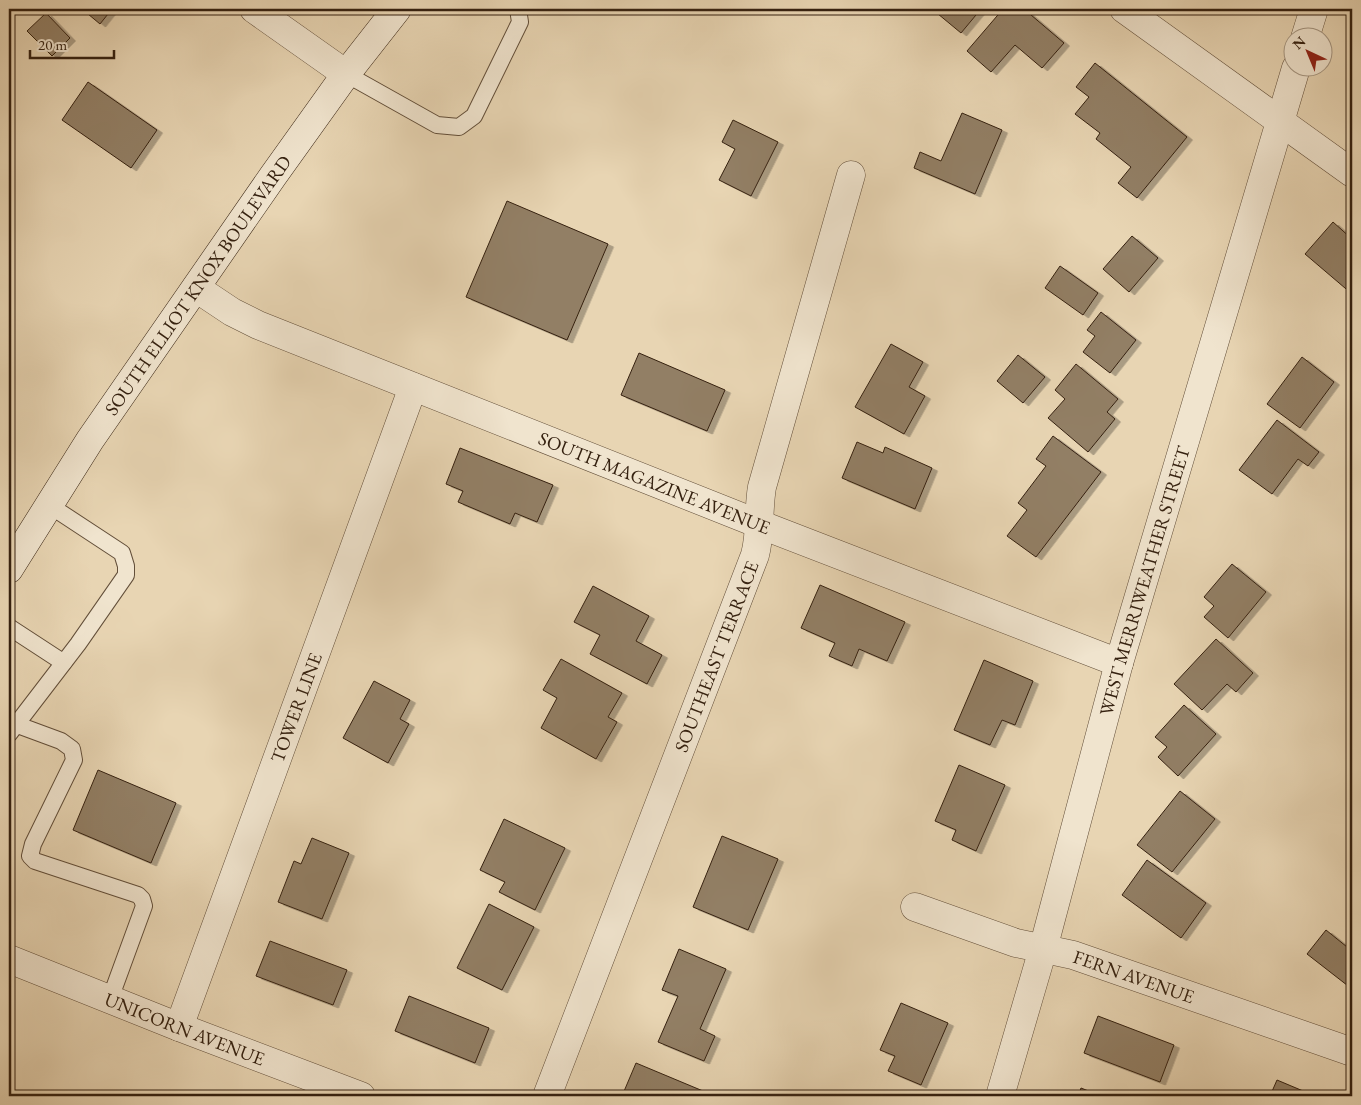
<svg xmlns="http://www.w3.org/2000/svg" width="1361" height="1105" font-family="'EB Garamond',serif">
	<defs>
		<filter id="shadow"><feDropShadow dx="5.5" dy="3" stdDeviation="0" flood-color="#0004"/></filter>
	</defs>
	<rect width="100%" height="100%" fill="#e8d5b3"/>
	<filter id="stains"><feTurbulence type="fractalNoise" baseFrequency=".004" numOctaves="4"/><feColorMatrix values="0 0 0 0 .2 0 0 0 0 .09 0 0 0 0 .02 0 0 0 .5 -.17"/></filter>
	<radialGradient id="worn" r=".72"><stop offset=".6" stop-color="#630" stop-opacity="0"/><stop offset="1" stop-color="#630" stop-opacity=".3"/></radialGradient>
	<!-- building -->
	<g fill="#927f65" stroke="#352110" filter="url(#shadow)">
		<polygon points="82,9 112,9 100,24"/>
		<polygon points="932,9 981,9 961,33"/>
		<polygon points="1003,9 1024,9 1064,43 1042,68 1015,45 991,72 967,51"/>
		<polygon points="46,13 70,38 52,56 27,31"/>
		<polygon points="1095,63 1187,137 1137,198 1118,183 1131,167 1096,139 1100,133 1075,114 1089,97 1076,87"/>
		<polygon points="88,82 157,130 131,168 62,120"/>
		<polygon points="962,113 1002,130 975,194 914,168 920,152 941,161"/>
		<polygon points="733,120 778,142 751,196 719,180 735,149 722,142"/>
		<polygon points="507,201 608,244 567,340 466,297"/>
		<polygon points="1333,222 1352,239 1352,294 1305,254"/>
		<polygon points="1132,236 1158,258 1129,292 1103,269"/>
		<polygon points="1060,266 1098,293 1083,315 1045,288"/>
		<polygon points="1101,312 1136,340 1110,373 1083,352 1095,336 1087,330"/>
		<polygon points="891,344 923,362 909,387 925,396 904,434 855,407"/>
		<polygon points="639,353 725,390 707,431 621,395"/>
		<polygon points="1018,355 1045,377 1023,403 997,381"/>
		<polygon points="1302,357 1334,382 1300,428 1267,404"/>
		<polygon points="1076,364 1118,399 1107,412 1115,419 1088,452 1048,418 1065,399 1055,390"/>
		<polygon points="1277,420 1319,452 1308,466 1298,459 1272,494 1239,470"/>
		<polygon points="1053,436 1101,472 1036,557 1007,536 1027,510 1018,503 1046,466 1036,459"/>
		<polygon points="857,442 883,453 885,447 932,468 915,509 842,478"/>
		<polygon points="460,448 553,485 537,522 515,513 510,524 458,502 463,491 446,484"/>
		<polygon points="1232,564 1266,592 1228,638 1204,617 1214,606 1204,597"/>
		<polygon points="820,585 905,622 887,661 859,649 852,666 829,656 835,643 801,628"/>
		<polygon points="593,586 649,616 636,641 662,655 647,684 590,654 600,635 574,622"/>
		<polygon points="1216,639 1253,673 1236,692 1227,684 1202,710 1174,684"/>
		<polygon points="561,659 622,693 608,717 617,722 596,759 541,728 557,698 543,690"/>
		<polygon points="984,660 1033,681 1015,725 1002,720 990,745 954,730"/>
		<polygon points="374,681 410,700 400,719 409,724 388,763 343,738"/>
		<polygon points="1184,705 1216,734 1178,776 1158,757 1167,747 1155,737"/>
		<polygon points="959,765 1005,785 976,851 952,840 956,830 935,821"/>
		<polygon points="98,770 176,803 151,863 73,830"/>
		<polygon points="1180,791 1215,819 1172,872 1137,845"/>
		<polygon points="504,819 565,848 535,910 499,892 505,882 480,870"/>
		<polygon points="722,836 778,859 748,930 693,907"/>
		<polygon points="312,838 349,853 322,919 278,902 294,861 301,864"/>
		<polygon points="1147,860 1206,903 1181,938 1122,895"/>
		<polygon points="489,904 534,927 502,990 457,968"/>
		<polygon points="1326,930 1352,951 1352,989 1307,954"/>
		<polygon points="270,941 347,970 333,1005 256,976"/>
		<polygon points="679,949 726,969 700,1029 715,1036 704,1061 658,1042 678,996 662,990"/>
		<polygon points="409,996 489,1028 475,1063 395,1031"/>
		<polygon points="901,1003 948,1023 921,1085 888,1071 895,1056 880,1050"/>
		<polygon points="1098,1016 1174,1045 1160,1082 1084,1053"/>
		<polygon points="636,1063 703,1091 701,1096 622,1096"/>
		<polygon points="1277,1080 1315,1096 1270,1096"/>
		<polygon points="1081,1088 1101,1096 1078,1096"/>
	</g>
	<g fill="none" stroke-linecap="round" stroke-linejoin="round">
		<!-- service casing -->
		<g stroke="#624e39" stroke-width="18">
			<g id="service">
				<polyline points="346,74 437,125 459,127 474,116 520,22 518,9"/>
				<polyline points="9,627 58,659 64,662"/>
				<polyline points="15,724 61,741 72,749 74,760 33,844 30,856 35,861 138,895 142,899 144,906 110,999"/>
				<polyline points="9,734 78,644 126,575 126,566 122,553 49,505"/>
			</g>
		</g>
		<!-- minor casing -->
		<g stroke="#624e39" stroke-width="29">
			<g id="minor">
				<polyline points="254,9 346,74"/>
				<polyline points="1124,9 1352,173"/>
				<polyline points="1305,38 1314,9"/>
				<path id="s1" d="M196 288 232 312 258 325 759 524 1119 663"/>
				<path id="s2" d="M915 907 1016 943 1073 955 1352 1052"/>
				<path id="s3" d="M9 959 179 1027 361 1096"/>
				<path id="s4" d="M179 1027 413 387"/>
				<path id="s5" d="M547 1096 755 555C761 533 758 510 762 487L851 175"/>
				<path id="s6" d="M1000 1096 1043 949 1119 663 1296 68"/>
			</g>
		</g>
		<!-- secondary casing -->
		<g stroke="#352110" stroke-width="29">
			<g id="secondary">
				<path id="s7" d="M9 569 90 440 273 176 346 74 397 9"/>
			</g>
		</g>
		<!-- service -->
		<use href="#service" stroke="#f0e4ce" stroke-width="16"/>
		<!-- minor -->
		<use href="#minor" stroke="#f0e4ce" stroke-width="28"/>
		<!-- secondary -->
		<use href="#secondary" stroke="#f0e4ce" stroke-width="28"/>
	</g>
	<g text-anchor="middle" stroke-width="4.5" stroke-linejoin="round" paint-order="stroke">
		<!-- street labels -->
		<g font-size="19" fill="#352110" stroke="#f0e4ce">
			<text dy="7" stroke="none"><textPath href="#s7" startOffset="341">SOUTH ELLIOT KNOX BOULEVARD</textPath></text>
			<text dy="7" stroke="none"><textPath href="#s1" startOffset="499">SOUTH MAGAZINE AVENUE</textPath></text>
			<text dy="7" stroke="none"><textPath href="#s6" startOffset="535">WEST MERRIWEATHER STREET</textPath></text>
			<text dy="7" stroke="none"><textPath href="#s5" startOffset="471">SOUTHEAST TERRACE</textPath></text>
			<text dy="7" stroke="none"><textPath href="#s4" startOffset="340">TOWER LINE</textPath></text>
			<text dy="7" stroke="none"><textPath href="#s2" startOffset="230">FERN AVENUE</textPath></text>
			<text dy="7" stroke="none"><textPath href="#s3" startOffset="189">UNICORN AVENUE</textPath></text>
		</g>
	</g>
	<!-- margin -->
	<rect width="1361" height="1105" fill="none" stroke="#e8d5b3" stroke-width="30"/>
	<rect x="10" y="10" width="1341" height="1085" fill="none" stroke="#352110" stroke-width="2.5"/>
	<rect x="15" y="15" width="1331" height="1075" fill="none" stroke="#352110"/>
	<!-- north arrow -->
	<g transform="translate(1308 52) rotate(316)"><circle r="24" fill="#f0e4ce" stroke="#a59682"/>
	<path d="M0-4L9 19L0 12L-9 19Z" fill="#8f2418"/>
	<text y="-8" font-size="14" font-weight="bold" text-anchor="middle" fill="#352110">N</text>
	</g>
	<!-- scale -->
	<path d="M30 50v8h84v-8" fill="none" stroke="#352110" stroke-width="2.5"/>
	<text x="38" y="50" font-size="15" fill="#352110" stroke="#f0e4ce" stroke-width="4" paint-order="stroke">20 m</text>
	<rect width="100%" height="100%" filter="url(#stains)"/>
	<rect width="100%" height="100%" fill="url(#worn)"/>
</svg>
